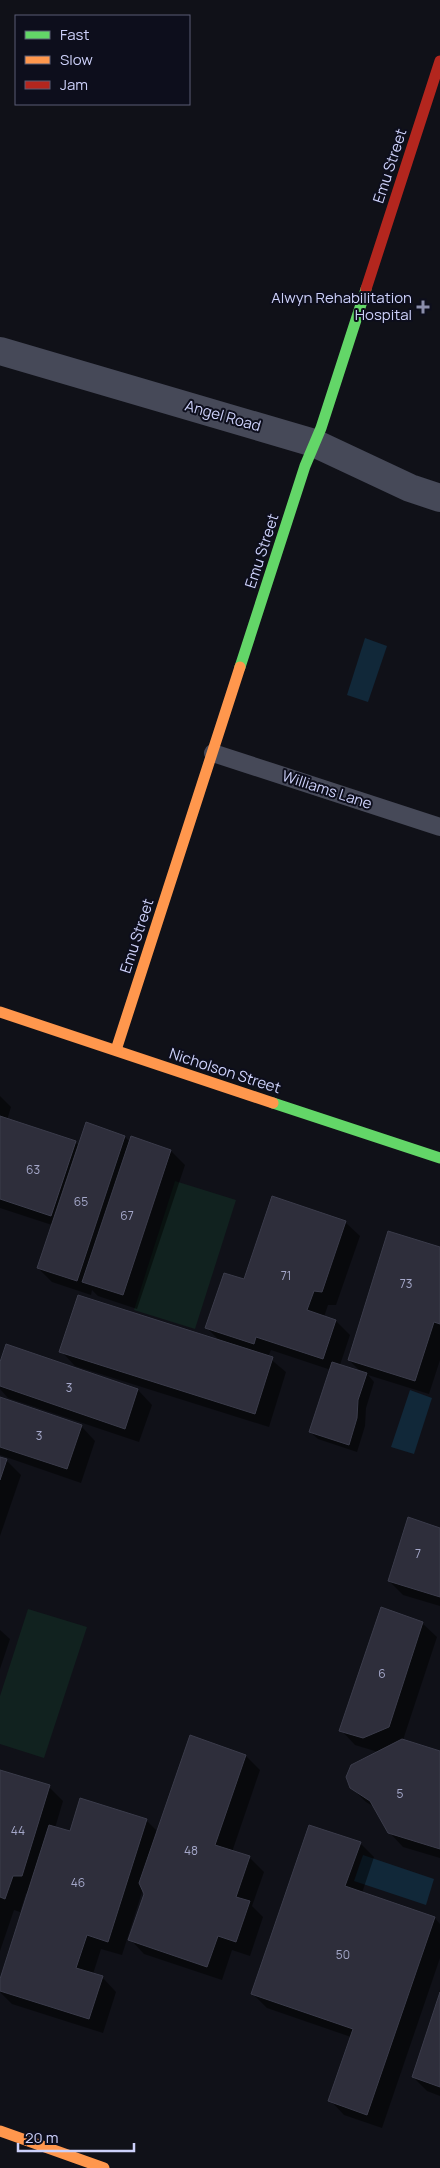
<svg xmlns="http://www.w3.org/2000/svg" width="440" height="2168" font-family="Manrope,sans-serif">
	<rect width="100%" height="100%" fill="#101118"/>
	<!-- green -->
	<g fill="#11221f">
		<polygon points="175,1181 236,1200 195,1329 134,1310"/>
		<polygon points="28,1609 87,1627 44,1758 0,1744 0,1696"/>
	</g>
	<!-- water -->
	<g fill="#112839">
		<polygon points="365,638 387,646 368,702 347,695"/>
		<polygon points="410,1390 432,1398 414,1454 391,1447"/>
		<polygon points="363,1855 434,1879 426,1905 354,1881"/>
	</g>
	<!-- shadow -->
	<g fill="#0007">
		<polygon points="0,1096 11,1107 7,1120 75,1142 79,1146 125,1137 130,1142 132,1138 171,1151 185,1165 137,1309 98,1296 92,1290 91,1295 52,1282 38,1268 52,1225 0,1208"/>
		<polygon points="345,1222 360,1236 336,1305 328,1305 324,1317 336,1321 350,1335 340,1365 362,1373 349,1360 440,1248 440,1360 429,1394 368,1375 374,1382 366,1408 365,1426 357,1452 318,1439 310,1432 331,1370 271,1350 268,1357 286,1372 269,1427 75,1366 61,1351 221,1342 207,1328 245,1281"/>
		<polygon points="7,1346 138,1390 152,1405 139,1442 8,1398 0,1389 0,1366"/>
		<polygon points="0,1399 81,1426 95,1441 81,1483 0,1455"/>
		<polygon points="0,1458 6,1460 21,1475 0,1536"/>
		<polygon points="440,1529 440,1606 403,1595 389,1581"/>
		<polygon points="422,1623 437,1637 403,1740 440,1752 440,1858 403,1847 389,1832 376,1808 366,1802 351,1787 378,1752 355,1745 341,1730"/>
		<polygon points="0,1630 10,1639 0,1669"/>
		<polygon points="246,1756 260,1770 232,1852 250,1858 264,1872 252,1906 263,1917 250,1956 232,1950 222,1980 144,1954 130,1939 145,1894 143,1889 122,1955 101,1949 93,1974 102,1977 116,1992 103,2033 12,2004 0,1992 0,1983 28,1894 26,1893 20,1912 14,1910 0,1951 0,1771 49,1787 63,1801 55,1828 70,1833 146,1820 158,1832"/>
		<polygon points="360,1843 374,1857 362,1893 435,1918 440,1924 440,1958 382,2128 344,2115 330,2100 351,2037 267,2008 253,1994"/>
		<polygon points="440,1995 440,2096 427,2091 413,2077"/>
	</g>
	<!-- building -->
	<g fill="#2e2e3b" stroke="#3b3c4b">
		<polygon points="0,1116 76,1141 51,1216 0,1199"/>
		<polygon points="86,1122 125,1136 77,1281 37,1268"/>
		<polygon points="131,1136 171,1150 123,1295 82,1282"/>
		<polygon points="272,1196 346,1221 322,1292 314,1291 307,1310 336,1320 323,1359 256,1337 254,1344 205,1328 224,1273 244,1279"/>
		<polygon points="388,1231 440,1247 440,1324 434,1322 415,1381 348,1360"/>
		<polygon points="78,1295 273,1357 255,1414 59,1352"/>
		<polygon points="6,1344 138,1389 125,1429 0,1386 0,1362"/>
		<polygon points="332,1362 367,1373 358,1400 357,1418 349,1445 309,1432"/>
		<polygon points="0,1397 82,1425 67,1469 0,1447"/>
		<polygon points="0,1457 7,1459 0,1480"/>
		<polygon points="408,1517 440,1528 440,1597 388,1581"/>
		<polygon points="381,1607 423,1622 389,1727 363,1738 339,1731"/>
		<polygon points="190,1735 246,1755 215,1845 250,1856 236,1897 250,1901 236,1942 218,1936 207,1967 128,1940 144,1894 139,1883"/>
		<polygon points="402,1739 440,1751 440,1849 388,1833 370,1801 350,1788 346,1777 351,1765"/>
		<polygon points="0,1770 50,1785 22,1876 13,1876 5,1899 0,1897"/>
		<polygon points="80,1798 147,1819 108,1942 87,1935 76,1968 103,1976 89,2019 0,1991 0,1979 49,1825 70,1831"/>
		<polygon points="309,1825 361,1842 345,1886 435,1917 367,2115 328,2101 353,2029 251,1994"/>
		<polygon points="440,1992 440,2087 412,2077"/>
	</g>
	<g fill="none" stroke-linecap="round" stroke-linejoin="round">
		<!-- lane -->
		<polyline stroke="#464958" stroke-width="18" points="213,753 440,827"/>
		<!-- street -->
		<polyline stroke="#464958" stroke-width="28" points="0,351 314,443 410,488 440,498"/>
		<!-- fast -->
		<g stroke="#63d668" stroke-width="11">
			<polyline points="240,667 305,466 321,428 366,289"/>
			<polyline points="273,1103 440,1158"/>
		</g>
		<!-- slow -->
		<g stroke="#ff974d" stroke-width="11">
			<polyline points="0,1012 273,1103"/>
			<polyline points="116,1050 240,667"/>
			<polyline points="0,2131 104,2168"/>
		</g>
		<!-- jam -->
		<polyline stroke="#b3261e" stroke-width="11" points="366,289 440,61"/>
	</g>
	<!-- markers -->
	<path fill="#8b8eab" stroke="#0d0e1c" stroke-width="2" d="M420.5 299.5h5v5h5v5h-5v5h-5v-5h-5v-5h5z"/>
	<g text-anchor="middle" stroke-width="4" stroke-linejoin="round" paint-order="stroke">
		<!-- number labels -->
		<g font-size="12" fill="#a5a8ca">
			<text x="33" y="1174">63</text>
			<text x="81" y="1206">65</text>
			<text x="127" y="1220">67</text>
			<text x="286" y="1280">71</text>
			<text x="406" y="1288">73</text>
			<text x="69" y="1392">3</text>
			<text x="39" y="1440">3</text>
			<text x="418" y="1558">7</text>
			<text x="382" y="1678">6</text>
			<text x="400" y="1798">5</text>
			<text x="18" y="1835">44</text>
			<text x="191" y="1855">48</text>
			<text x="78" y="1887">46</text>
			<text x="343" y="1959">50</text>
		</g>
		<!-- street labels -->
		<g font-size="15" fill="#cdd1fa" stroke="#0d0e1c">
			<text transform="translate(390 166) rotate(-72)" y="5">Emu Street</text>
			<text transform="translate(223 416) rotate(16)" y="5">Angel Road</text>
			<text transform="translate(262 551) rotate(-72)" y="5">Emu Street</text>
			<text transform="translate(327 790) rotate(18)" y="5">Williams Lane</text>
			<text transform="translate(137 936) rotate(-72)" y="5">Emu Street</text>
			<text transform="translate(225 1071) rotate(18)" y="5">Nicholson Street</text>
		</g>
		<!-- poi labels -->
		<g font-size="15" fill="#cdd1fa" stroke="#0d0e1c" text-anchor="end">
			<text x="412" y="303">Alwyn Rehabilitation<tspan x="412" dy="17">Hospital</tspan></text>
		</g>
	</g>
	<!-- legend -->
	<rect x="15" y="15" width="175" height="90" fill="#0d0e1c" stroke="#5a5c75"/>
	<rect x="25" y="31" width="25" height="8" fill="#63d668" stroke="#5a5c75"/>
	<text x="60" y="40" font-size="15" fill="#cdd1fa">Fast</text>
	<rect x="25" y="56" width="25" height="8" fill="#ff974d" stroke="#5a5c75"/>
	<text x="60" y="65" font-size="15" fill="#cdd1fa">Slow</text>
	<rect x="25" y="81" width="25" height="8" fill="#b3261e" stroke="#5a5c75"/>
	<text x="60" y="90" font-size="15" fill="#cdd1fa">Jam</text>
	<!-- scale -->
	<path d="M18 2143v8h116v-8" fill="none" stroke="#cdd1fa" stroke-width="2.5"/>
	<text x="25" y="2143" font-size="15" fill="#cdd1fa" stroke="#0d0e1c" stroke-width="4" paint-order="stroke">20 m</text>
</svg>
